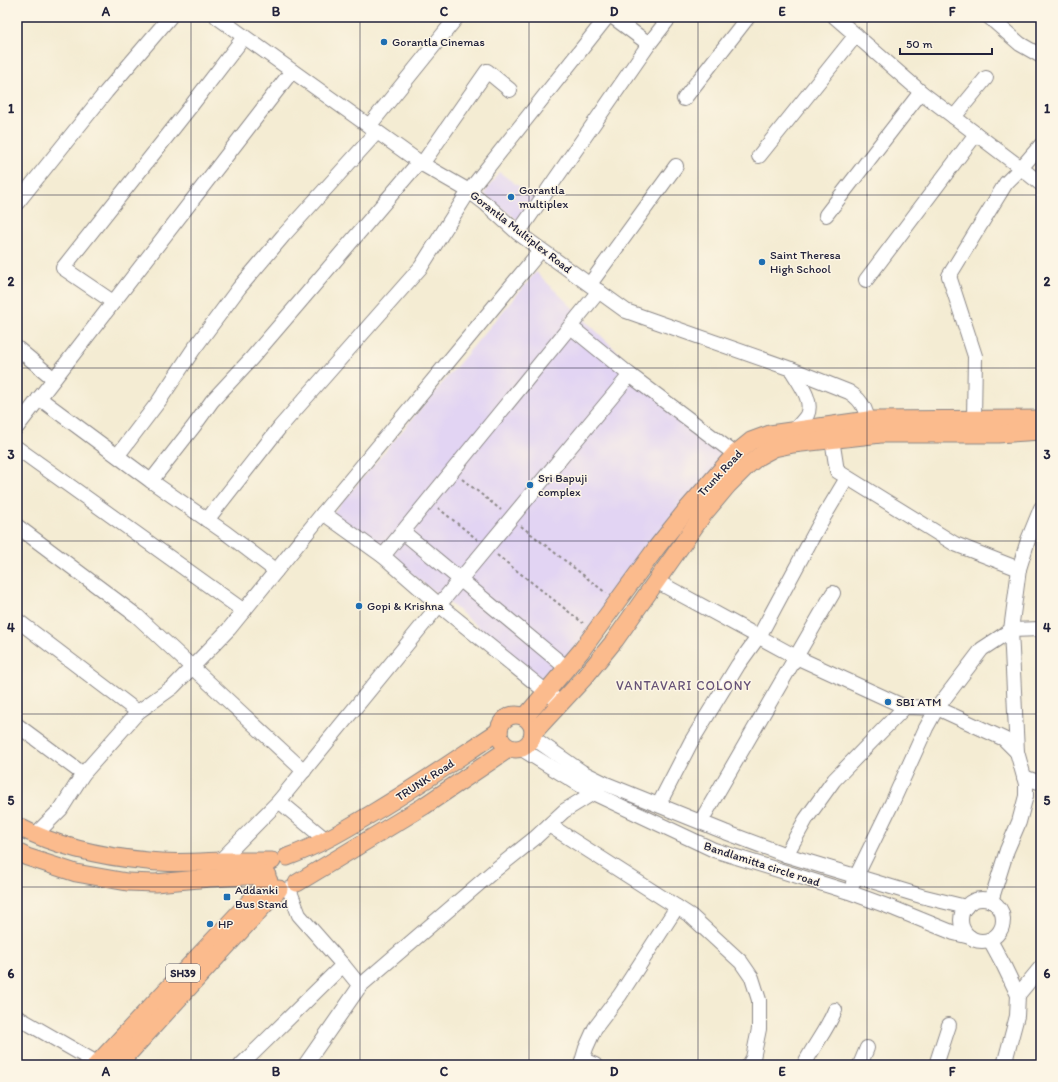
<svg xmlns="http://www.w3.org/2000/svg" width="1058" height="1082" font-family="Itim,sans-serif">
	<rect width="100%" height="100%" fill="#fcf5e5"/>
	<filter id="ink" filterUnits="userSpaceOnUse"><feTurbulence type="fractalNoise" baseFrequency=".025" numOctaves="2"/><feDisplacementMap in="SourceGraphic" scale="8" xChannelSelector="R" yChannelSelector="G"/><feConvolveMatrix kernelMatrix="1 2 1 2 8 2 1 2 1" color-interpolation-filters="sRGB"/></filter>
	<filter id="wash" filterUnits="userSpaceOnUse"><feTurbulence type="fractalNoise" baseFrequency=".012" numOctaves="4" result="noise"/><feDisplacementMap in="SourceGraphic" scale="16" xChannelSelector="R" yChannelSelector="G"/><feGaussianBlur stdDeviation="0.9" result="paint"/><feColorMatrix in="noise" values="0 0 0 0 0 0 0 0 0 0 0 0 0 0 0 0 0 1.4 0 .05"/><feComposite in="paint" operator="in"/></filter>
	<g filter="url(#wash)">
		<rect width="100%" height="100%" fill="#f4ecd3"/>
		<!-- built -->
		<g fill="#e2d4f3">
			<polygon points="499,172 538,200 520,222 484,194"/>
			<polygon points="536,272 725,457 547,684 453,606 333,513"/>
		</g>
	</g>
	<g filter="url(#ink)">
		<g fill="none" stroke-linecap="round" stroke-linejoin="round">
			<!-- minor casing -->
			<g stroke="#8b8787" stroke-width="16">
				<g id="minor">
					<path d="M217 17 422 164 469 191 486 204 518 233 626 311 791 369 849 392C864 401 868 414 869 431"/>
					<polyline points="613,17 649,44"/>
					<polyline points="835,17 921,92 1021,168 1006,183 949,276 975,356 974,419"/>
					<polyline points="989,17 1020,44 1041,56"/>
					<polyline points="684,99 748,17"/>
					<polyline points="954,117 986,78"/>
					<polyline points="369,126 457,17"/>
					<polyline points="1041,145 1021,168 1041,184"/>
					<polyline points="759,156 856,35"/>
					<polyline points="422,164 487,71 510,90"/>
					<polyline points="17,203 106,92 170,17"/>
					<polyline points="826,215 921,92"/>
					<polyline points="518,233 649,44 670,17"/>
					<polyline points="866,280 976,134"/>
					<polyline points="590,284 676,166"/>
					<polyline points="113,302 63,268 191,106 244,37"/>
					<polyline points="571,327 630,375 735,454"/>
					<polyline points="17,348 54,379"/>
					<path d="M791 369C798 382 814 400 807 415 804 420 799 425 795 429"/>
					<polyline points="39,398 151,481 226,533 276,571"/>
					<polyline points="17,427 292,71"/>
					<polyline points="832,439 837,471 955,544 1019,569"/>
					<polyline points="17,448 244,611"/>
					<polyline points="118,455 159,401 193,350 239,288 283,236 377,132"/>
					<polyline points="151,481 194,426 212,401 251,359 299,303 419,162"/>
					<polyline points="323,513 383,556 439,605 560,703"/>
					<polyline points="207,520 280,427 421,267 469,191 607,17"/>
					<polyline points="17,526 137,616 304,771"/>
					<polyline points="403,532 562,664"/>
					<polyline points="383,556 599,291"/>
					<polyline points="656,581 796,657 905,707"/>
					<polyline points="17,620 138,712"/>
					<polyline points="17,725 83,774"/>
					<polyline points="532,737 582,772 606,784 725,832 786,855 921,896 966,907"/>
					<polyline points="520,748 593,793 714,850 849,892 895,909 954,933 970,937"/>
					<polyline points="1024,777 1041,783"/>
					<polyline points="279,801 326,840"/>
					<polyline points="659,804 691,742 738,665 761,633 819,525 847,478"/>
					<polyline points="701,821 833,593"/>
					<polyline points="549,825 691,916 741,962 752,978 759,1000 759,1029 753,1058 749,1065"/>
					<polyline points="35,835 61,809 83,774 138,712 173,687 229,629 323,513 541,250"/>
					<polyline points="786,855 806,819 834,780 905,707 937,708 1004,739 1017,752"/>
					<polyline points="220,861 279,801 439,605 630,375"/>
					<polyline points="853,883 892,803 926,728 937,708 982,649 1011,630 1041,629"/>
					<polyline points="289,889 299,915 343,965"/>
					<circle cx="982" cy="920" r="21"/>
					<polyline points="991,901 1007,850 1019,822 1026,796 1026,784 1017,752 1011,630 1019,569 1028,540 1041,508"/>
					<polyline points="990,940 1004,966 1018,995 1017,1016 1004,1065"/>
					<polyline points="1018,995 1041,967"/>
					<polyline points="17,1017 97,1063"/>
					<polyline points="583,1060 595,1065"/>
					<polyline points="241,1065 343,965 360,986"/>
					<polyline points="305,1065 360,986 495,870 535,838 564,811 593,793 597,788"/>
					<polyline points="581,1065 586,1048 595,1028 620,995 677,907"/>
					<path d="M804 1065C813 1046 827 1030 835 1010"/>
					<polyline points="860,1065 867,1048"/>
					<polyline points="936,1065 949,1025"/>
				</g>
			</g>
			<!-- major casing -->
			<g stroke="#8b8787" stroke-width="19">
				<g id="major">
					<circle cx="516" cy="732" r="17"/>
					<polyline points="525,717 581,651 657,547 688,508 735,454 751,441 770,434 868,420 1041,419"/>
					<polyline points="533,733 584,678 615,640 702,516 728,485 747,466 759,456 774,448 793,444 881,434 998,434 1041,431"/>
					<path d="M17 826C57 847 104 857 148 861 172 864 197 862 221 861 238 861 255 861 272 861"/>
					<polyline points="17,852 27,857 76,873 127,882 155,883 210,878 267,875"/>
					<path d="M287 857C318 846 348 828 376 811 418 786 458 758 499 731"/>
					<polyline points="297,883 424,806 510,748"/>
					<polyline points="96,1065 269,881"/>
					<polyline points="118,1065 279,889"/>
				</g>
			</g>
			<!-- path -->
			<g stroke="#8b8787" stroke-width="2" stroke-dasharray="3 3" stroke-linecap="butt">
				<polyline points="462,479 501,510"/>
				<polyline points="438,508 478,540"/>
				<polyline points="521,526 606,593"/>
				<polyline points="497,555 583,623"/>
			</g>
			<!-- minor -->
			<use href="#minor" stroke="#fff" stroke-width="14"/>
			<!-- major -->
			<use href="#major" stroke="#fbbb8d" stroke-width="17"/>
		</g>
	</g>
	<!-- grid -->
	<path fill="none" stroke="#22223b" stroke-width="1" stroke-opacity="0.55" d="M191 17V1065M360 17V1065M529 17V1065M698 17V1065M867 17V1065M17 195H1041M17 368H1041M17 541H1041M17 714H1041M17 887H1041"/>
	<!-- markers -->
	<g fill="#1f6fb2" stroke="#fcf5e5" stroke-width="1.5">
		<circle cx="384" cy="42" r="4"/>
		<circle cx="511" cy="197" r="4"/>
		<circle cx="762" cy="262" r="4"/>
		<circle cx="530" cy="485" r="4"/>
		<circle cx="359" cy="606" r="4"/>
		<circle cx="888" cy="702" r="4"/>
		<rect x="223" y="893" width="8" height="8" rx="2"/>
		<circle cx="210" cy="924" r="4"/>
	</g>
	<g text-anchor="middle" stroke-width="3" stroke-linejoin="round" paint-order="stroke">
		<!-- shield labels -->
		<rect fill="#fcf5e5" stroke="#63616e" stroke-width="1" x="166" y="964" width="34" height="18" rx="3"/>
		<g font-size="11" font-weight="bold" fill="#22223b">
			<text x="183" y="977">SH39</text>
		</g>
		<!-- poi labels -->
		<g font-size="12" fill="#22223b" stroke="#fcf5e5" text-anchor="start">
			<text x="392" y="46">Gorantla Cinemas</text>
			<text x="519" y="194">Gorantla<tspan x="519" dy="14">multiplex</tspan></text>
			<text x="770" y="259">Saint Theresa<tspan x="770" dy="14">High School</tspan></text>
			<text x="538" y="482">Sri Bapuji<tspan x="538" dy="14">complex</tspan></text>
			<text x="367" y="610">Gopi &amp; Krishna</text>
			<text x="896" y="706">SBI ATM</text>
			<text x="235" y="894">Addanki<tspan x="235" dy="14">Bus Stand</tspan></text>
			<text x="218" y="928">HP</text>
		</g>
		<!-- street labels -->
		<g font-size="12" fill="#22223b" stroke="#fcf5e5">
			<text transform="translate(521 232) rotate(38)" y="4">Gorantla Multiplex Road</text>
			<text transform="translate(720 473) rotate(-47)" y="4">Trunk Road</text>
			<text transform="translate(425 780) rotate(-33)" y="4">TRUNK Road</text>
			<text transform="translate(762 864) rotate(18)" y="4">Bandlamitta circle road</text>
		</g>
		<!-- neighbourhood labels -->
		<g font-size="13" letter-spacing="1" fill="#655176" stroke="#fcf5e5">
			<text x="684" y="690">VANTAVARI COLONY</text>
		</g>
	</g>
	<!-- margin -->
	<rect width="1058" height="1082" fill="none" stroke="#fcf5e5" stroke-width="44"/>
	<!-- scale -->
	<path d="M900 48v6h92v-6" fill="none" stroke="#22223b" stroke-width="2"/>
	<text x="906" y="48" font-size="12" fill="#22223b" stroke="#fcf5e5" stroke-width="3" paint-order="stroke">50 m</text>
	<rect x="22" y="22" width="1014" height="1038" fill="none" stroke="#22223b" stroke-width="1.5"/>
	<g font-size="13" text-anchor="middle" font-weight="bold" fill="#22223b">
		<text x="106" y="16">A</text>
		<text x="276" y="16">B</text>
		<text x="444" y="16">C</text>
		<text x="614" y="16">D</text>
		<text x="782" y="16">E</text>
		<text x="952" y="16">F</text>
		<text x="11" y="113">1</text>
		<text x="1047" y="113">1</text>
		<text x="11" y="286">2</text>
		<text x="1047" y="286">2</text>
		<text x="11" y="459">3</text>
		<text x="1047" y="459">3</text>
		<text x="11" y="632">4</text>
		<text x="1047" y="632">4</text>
		<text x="11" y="805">5</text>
		<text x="1047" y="805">5</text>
		<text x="11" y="978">6</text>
		<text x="1047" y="978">6</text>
		<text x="106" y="1076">A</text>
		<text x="276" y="1076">B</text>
		<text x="444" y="1076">C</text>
		<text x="614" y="1076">D</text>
		<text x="782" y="1076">E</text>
		<text x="952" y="1076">F</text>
	</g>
</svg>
